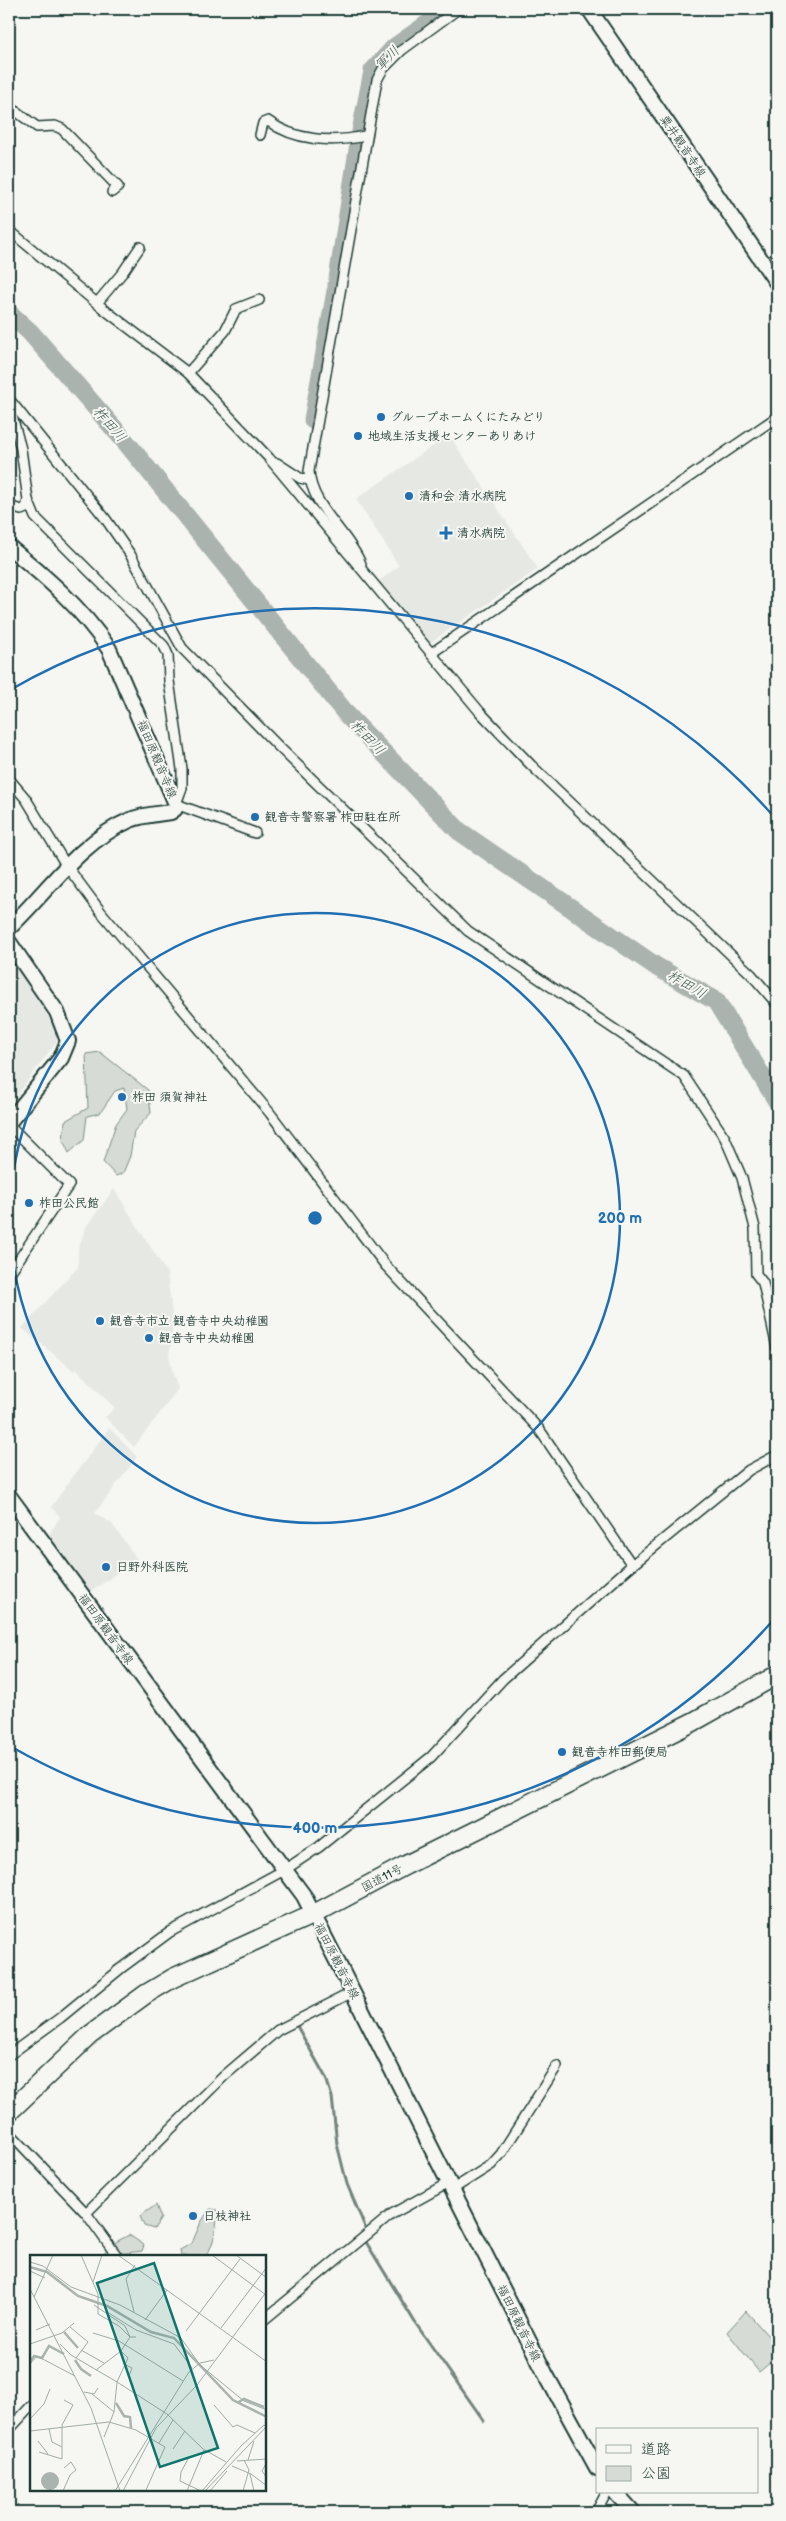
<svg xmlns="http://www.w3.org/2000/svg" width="786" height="2521" font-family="'Balsamiq Sans','Klee One',sans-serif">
	<rect width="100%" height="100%" fill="#f6f6f2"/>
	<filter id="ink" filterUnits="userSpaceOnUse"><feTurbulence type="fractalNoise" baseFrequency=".02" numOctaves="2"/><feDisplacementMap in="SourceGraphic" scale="10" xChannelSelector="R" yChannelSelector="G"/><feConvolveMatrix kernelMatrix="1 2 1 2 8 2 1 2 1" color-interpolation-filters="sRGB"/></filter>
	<g filter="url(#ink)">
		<!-- built -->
		<g fill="#e6e8e4">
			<polygon points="449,435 538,569 428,644 378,582 399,566 356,499"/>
			<polygon points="17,966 56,1030 57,1041 9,1106 9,969"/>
			<polygon points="114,1189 167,1273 172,1314 172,1341 169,1354 173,1375 178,1389 134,1447 105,1417 115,1408 76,1369 74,1371 22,1328 78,1267 78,1249 86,1227"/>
			<polygon points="109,1428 137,1457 95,1513 112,1524 137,1559 89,1593 48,1536 60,1517 51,1507"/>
		</g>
		<!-- green -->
		<g fill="#d6dbd6" stroke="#7a8c85">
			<polygon points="100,1052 148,1090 151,1113 134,1131 130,1156 123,1173 116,1176 103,1162 116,1124 127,1109 124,1088 115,1091 100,1113 87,1116 84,1140 69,1153 63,1140 65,1121 88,1108 86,1054"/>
			<polygon points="156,2205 161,2218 154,2229 144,2226 140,2216"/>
			<path d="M210 2209 218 2210C216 2226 215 2243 206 2256H181L180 2250 192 2243 201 2222Z"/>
			<polygon points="129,2235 144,2245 142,2251 102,2256 112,2244"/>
			<polygon points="746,2311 777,2346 777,2357 759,2372 727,2332"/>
		</g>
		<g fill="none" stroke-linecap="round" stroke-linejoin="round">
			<!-- stream -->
			<g stroke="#72847d" stroke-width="3">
				<polyline points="297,2026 326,2078 332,2097 337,2144 347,2184 365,2227"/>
				<polyline points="366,2242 416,2324 484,2421"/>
			</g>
			<!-- river -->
			<g stroke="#aab3ae" stroke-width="19">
				<polyline points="361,131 373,71 395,47 449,9"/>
				<polyline points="337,285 359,144"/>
				<polyline points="9,313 30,332 125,441 348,716 459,831 657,967 716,1001 777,1101"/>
				<polyline points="313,420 336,291"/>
			</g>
			<!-- street casing -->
			<g stroke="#1f3d34" stroke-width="12">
				<g id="street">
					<polyline points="9,106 37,127 55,126 62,129 118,187 112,192"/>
					<path d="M260 135 263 123 268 121C295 141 332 143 365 136"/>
					<polyline points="9,230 105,310 188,373 269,458 480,712 531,765 751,974 777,1004"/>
					<polyline points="97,303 123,272 140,247"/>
					<polyline points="188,373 225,331 236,309 259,300"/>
					<polyline points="9,399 105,518 130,554 182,648 278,746 468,931 684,1076 725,1138 742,1178 755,1228 756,1274 763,1283 777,1348"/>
					<polyline points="9,405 21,449 28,500 35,517 164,646 168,655 169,681 182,769 182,788 176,804 255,833"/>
					<polyline points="277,463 300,478 309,480"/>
					<polyline points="9,506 21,510 26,508 28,500"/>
					<path d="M361 564C348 532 311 507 309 471L377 80 383 69 402 50 458 9"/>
					<polyline points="433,652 777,417"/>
					<polyline points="9,779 26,799 66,865 101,912 270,1113 386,1266 539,1429 632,1565"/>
					<polyline points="9,1125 69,1185 9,1274"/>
					<polyline points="9,2055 60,2018 120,1969 170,1932 286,1869 319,1847 431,1757 503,1679 632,1565 749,1470 777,1455"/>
					<polyline points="9,2132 86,2213 117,2256"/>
					<polyline points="453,2189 491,2165 501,2154 557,2066"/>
					<polyline points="86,2213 224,2076 278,2030 353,1992"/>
					<polyline points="265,2319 392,2214 450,2182"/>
					<polyline points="9,2430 31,2406"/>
					<polyline points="596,2512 607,2492"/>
				</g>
			</g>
			<!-- secondary casing -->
			<g stroke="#1f3d34" stroke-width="18">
				<g id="secondary">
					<polyline points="589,9 777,283"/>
					<path d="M9 547C47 578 81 607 109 649L176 804 175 809 171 812C158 814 142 815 130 820 79 842 48 891 9 928"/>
					<polyline points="9,942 57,1012 68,1041 61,1058 9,1122"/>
					<polyline points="9,1496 304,1896 545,2373 597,2468"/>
					<polyline points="615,2492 633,2512"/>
				</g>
			</g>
			<!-- highway casing -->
			<g stroke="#1f3d34" stroke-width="21">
				<polyline id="highway" points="9,2112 90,2035 146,1994 173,1978 314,1914 406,1865 693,1722 777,1675"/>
			</g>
			<!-- street -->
			<use href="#street" stroke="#f6f6f2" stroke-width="9"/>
			<!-- secondary -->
			<use href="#secondary" stroke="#f6f6f2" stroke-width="14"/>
			<!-- highway -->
			<use href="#highway" stroke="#f6f6f2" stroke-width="18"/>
		</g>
	</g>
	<!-- distance rings -->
	<g fill="none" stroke="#1f6fb2" stroke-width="2.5">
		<circle cx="315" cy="1218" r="305"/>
		<path d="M775 1618A610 610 0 0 1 10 1746M10 690A610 610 0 0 1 775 818"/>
	</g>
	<!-- markers -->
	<g fill="#1f6fb2" stroke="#f6f6f2" stroke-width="2">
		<circle cx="381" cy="417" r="5"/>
		<circle cx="358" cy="436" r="5"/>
		<circle cx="409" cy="496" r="5"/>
		<path d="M443.5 525.5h5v5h5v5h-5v5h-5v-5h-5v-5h5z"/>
		<circle cx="255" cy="817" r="5"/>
		<circle cx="122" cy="1097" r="5"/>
		<circle cx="29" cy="1203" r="5"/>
		<circle cx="100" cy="1321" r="5"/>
		<circle cx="149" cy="1338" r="5"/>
		<circle cx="106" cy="1567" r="5"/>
		<circle cx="562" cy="1752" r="5"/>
		<circle cx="193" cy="2216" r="5"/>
	</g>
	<g text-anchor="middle" stroke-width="4" stroke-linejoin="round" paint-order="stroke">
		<!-- street labels -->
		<g font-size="12" fill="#1f3d34" stroke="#f6f6f2">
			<text transform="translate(683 146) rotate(56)" y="4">粟井観音寺線</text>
			<text transform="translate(157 759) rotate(67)" y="4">福田原観音寺線</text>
			<text transform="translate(106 1629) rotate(54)" y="4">福田原観音寺線</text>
			<text transform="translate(382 1878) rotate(-28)" y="4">国道11号</text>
			<text transform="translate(337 1961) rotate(63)" y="4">福田原観音寺線</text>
			<text transform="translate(519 2323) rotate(64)" y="4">福田原観音寺線</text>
		</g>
		<!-- poi labels -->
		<g font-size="12" font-weight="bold" fill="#1f3d34" stroke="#f6f6f2" text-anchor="start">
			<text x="391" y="421">グループホームくにたみどり</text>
			<text x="368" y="440">地域生活支援センターありあけ</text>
			<text x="419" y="500">清和会 清水病院</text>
			<text x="457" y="537">清水病院</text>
			<text x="265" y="821">観音寺警察署 柞田駐在所</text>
			<text x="132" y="1101">柞田 須賀神社</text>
			<text x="39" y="1207">柞田公民館</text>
			<text x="110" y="1325">観音寺市立 観音寺中央幼稚園</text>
			<text x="159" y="1342">観音寺中央幼稚園</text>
			<text x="116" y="1571">日野外科医院</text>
			<text x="572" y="1756">観音寺柞田郵便局</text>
			<text x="203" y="2220">日枝神社</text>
		</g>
		<!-- water labels -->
		<g font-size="14" font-style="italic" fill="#425a52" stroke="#f6f6f2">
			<text transform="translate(387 58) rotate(-46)" y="5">軍川</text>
			<text transform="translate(110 424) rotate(49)" y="5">柞田川</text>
			<text transform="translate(368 737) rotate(46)" y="5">柞田川</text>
			<text transform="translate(687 984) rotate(30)" y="5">柞田川</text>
		</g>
	</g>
	<!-- overview -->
	<g transform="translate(30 2255)">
		<rect width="236" height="236" fill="#f6f6f2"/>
		<path d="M11 226a9 9 0 1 1 18 0a9 9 0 1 1-18 0Z" fill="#aab3ae"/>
		<path fill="none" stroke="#aab3ae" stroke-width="2.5" d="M0 12 17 17 48 41 77 51 121 77 144 83 203 145 237 162M34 77 48 93M45 105 51 114 61 121M0 107 4 101 12 103 19 91 34 99M86 148 94 161 100 162 101 173M207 148 214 144 234 152"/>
		<path fill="none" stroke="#a0aca6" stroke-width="1" d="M51 0 68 39V59L89 71 100 82 91 96 98 103 87 127 137 159 173 194 196 207M88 0 237 107M182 0 236 40M206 0 237 23M0 7 13 11 41 32 90 50 151 83 170 110 214 146 237 155M0 16 15 23M63 27 72 0M0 34 61 153 90 236M4 42 23 0M64 50 95 71 100 82H106M77 57 106 75 144 89 162 113M104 57 96 24 105 10M115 65 137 35M40 72 58 87 46 103M191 73 237 12M6 75 20 69M156 76 210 4M63 78 89 86 153 126M0 89 32 78 44 68M30 89 41 100 87 127 84 157 74 182M51 95 74 108M0 109 7 101 45 121M96 110 102 113 99 121M66 115 91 96M54 137 64 139 68 133M62 139 84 157M184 150 203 172 207 170 225 178M0 164 14 149 20 134M19 174 22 187 32 192M0 176 79 167 106 175 135 192 116 235M8 186 18 199M129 188 143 165M143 194 155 176M9 197 32 204V170L43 150 34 145M159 202 151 217 150 226 171 236M218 205 224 186M207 206 237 204M237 207 232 216 237 223M202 211 221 219 237 231M220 219 224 236M33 236 40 220 46 215 41 207 34 213M85 236 159 117 170 108 184 105M93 236 126 173 167 130 237 36M157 236 174 195M172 236 211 191 234 170 237 173M175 236 237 171M180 236 197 216M213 236 219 215 214 205"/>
		<path fill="#0f766e" fill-opacity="0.15" stroke="#0f766e" stroke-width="2.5" d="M124 8 188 193 130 212 67 28Z"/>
		<rect width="236" height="236" fill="none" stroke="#1f3d34" stroke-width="2.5"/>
	</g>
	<circle cx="315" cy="1218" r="8" fill="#1f6fb2" stroke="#f6f6f2" stroke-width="2.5"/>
	<g font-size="15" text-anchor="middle" font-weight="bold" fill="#1f6fb2" stroke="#f6f6f2" stroke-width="4" stroke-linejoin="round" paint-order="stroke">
		<text x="620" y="1223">200 m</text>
		<text x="315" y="1833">400 m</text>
	</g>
	<!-- margin -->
	<rect width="786" height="2521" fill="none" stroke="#f6f6f2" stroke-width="30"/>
	<rect x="15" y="15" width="756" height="2491" fill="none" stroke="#1f3d34" stroke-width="2" filter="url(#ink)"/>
	<!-- legend -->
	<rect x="596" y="2428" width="162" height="65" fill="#f6f6f2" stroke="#a0aca6"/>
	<rect x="606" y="2445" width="25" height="8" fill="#f6f6f2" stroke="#a0aca6"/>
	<text x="641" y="2454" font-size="15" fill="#1f3d34">道路</text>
	<rect x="606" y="2466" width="25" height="15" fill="#d6dbd6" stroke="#a0aca6"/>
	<text x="641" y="2478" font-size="15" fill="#1f3d34">公園</text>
</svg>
